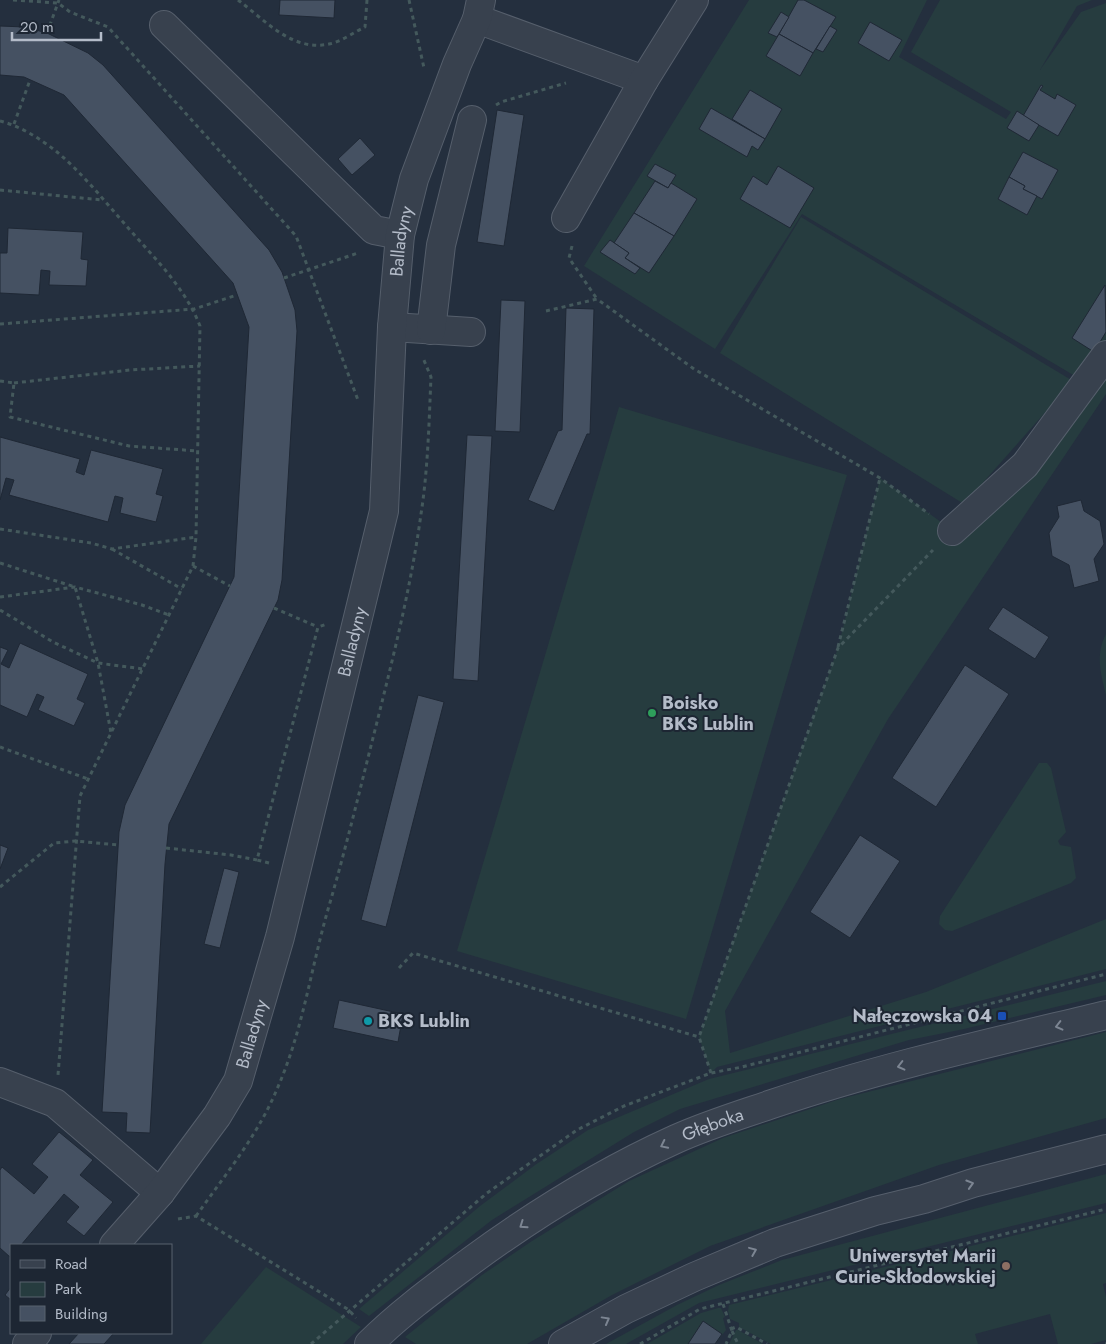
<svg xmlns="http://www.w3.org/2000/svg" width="1106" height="1344" font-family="Jost,sans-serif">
	<rect width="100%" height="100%" fill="#242f3e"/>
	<!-- green -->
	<g fill="#263c3f">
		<polygon points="749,0 927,0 899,57 1006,119 1011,112 911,52 940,0 1092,0 1077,6 1040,70 1081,12 1106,3 1106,339 1080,379 802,214 715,349 584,266"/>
		<polygon points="801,217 1073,381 964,504 720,353"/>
		<polygon points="1106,355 1106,394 888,719 725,1011 730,1053 926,992 1106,919 1106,969 717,1067 711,1073 699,1037 838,648 880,478 952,530"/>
		<polygon points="619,407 847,475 686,1019 457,951"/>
		<path d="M1106 634V695C1101 674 1095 655 1106 634Z"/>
		<polygon points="1039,763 1047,763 1051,768 1066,832 1058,841 1060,845 1071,847 1076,878 1071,883 952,931 945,930 939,924 940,916"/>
		<polygon points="1106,981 1106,995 964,1029 909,1040 680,1109 634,1132 492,1220 369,1316 359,1309 480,1206 535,1165 588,1130 709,1079"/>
		<polygon points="1106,1032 1106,1118 939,1165 710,1246 612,1295 527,1344 416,1344 405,1337 482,1275 532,1241 629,1181 723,1138 840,1099"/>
		<polygon points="1106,1174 1106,1203 699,1303 626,1344 606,1344 677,1305 719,1285 782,1260"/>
		<polygon points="1106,1213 1106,1283 1103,1284 1106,1297 1106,1340 1091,1344 1058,1344 1050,1314 975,1334 978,1344 771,1344 739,1327 739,1323 730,1319 728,1311 729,1305"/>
		<polygon points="266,1267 361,1327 343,1344 201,1344"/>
		<polygon points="718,1308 721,1308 725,1317 723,1318 726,1330 715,1344 647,1344 701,1313"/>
		<polygon points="736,1330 738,1330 763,1344 729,1344"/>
	</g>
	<!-- building -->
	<g fill="#455162" stroke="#1f2835">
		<polygon points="280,0 335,0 334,18 279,15"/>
		<polygon points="798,0 804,0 836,17 813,53 779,34"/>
		<polygon points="781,12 789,17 777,37 768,33"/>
		<polygon points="870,22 902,40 889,61 858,43"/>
		<polygon points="0,26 25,27 47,33 88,53 103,65 269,250 282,272 295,310 297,331 282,580 278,600 169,824 165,864 150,1133 126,1132 127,1113 102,1112 119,832 125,805 234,577 249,327 233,283 64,95 24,77 0,75"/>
		<polygon points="830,26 837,30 823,52 816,49"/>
		<polygon points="779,34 813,53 800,76 766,56"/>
		<polygon points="1041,85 1043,86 1040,90 1055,99 1057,94 1076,105 1058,136 1023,116"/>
		<polygon points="750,90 782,109 765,139 732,119"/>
		<polygon points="711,108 765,139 758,150 752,146 747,157 699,129"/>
		<polygon points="497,110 524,115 504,246 477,242"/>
		<polygon points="1017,111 1039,125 1029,141 1007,128"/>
		<polygon points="360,138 375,155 352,175 338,159"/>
		<polygon points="1023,152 1058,170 1042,199 1023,189 1025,186 1009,177"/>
		<polygon points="655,164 676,175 668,188 647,176"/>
		<polygon points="778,166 814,188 790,228 740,199 753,176 767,185"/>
		<polygon points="1009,177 1025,186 1023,189 1037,196 1027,215 998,199"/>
		<polygon points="655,181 668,188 671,183 697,199 674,236 634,213"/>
		<polygon points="634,213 674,236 649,273 625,258 629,253 614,243"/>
		<polygon points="8,228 83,232 81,259 88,260 86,286 49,285 50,271 41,270 39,295 0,293 0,253 7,253"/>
		<polygon points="610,240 629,253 625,258 640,268 635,274 600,252"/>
		<polygon points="1105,285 1106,332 1094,352 1072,338"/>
		<polygon points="501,300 525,301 520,432 495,431"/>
		<polygon points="566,308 594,309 590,434 587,434 554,511 528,500 558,431 562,430"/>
		<polygon points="467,435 492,436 478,681 453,679"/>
		<polygon points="0,437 80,459 76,472 84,475 91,450 163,469 156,494 163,496 156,522 120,513 123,498 115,496 108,522 9,495 14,480 6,478 0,500"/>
		<polygon points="1081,500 1084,511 1100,521 1104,544 1094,559 1099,581 1074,588 1069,565 1052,556 1049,533 1059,517 1057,506"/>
		<polygon points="1003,607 1049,637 1035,659 988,629"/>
		<polygon points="20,643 88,674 77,699 85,703 74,726 38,710 44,697 37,694 27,717 0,705 0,647 8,650 1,664 9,668"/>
		<polygon points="965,665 1009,694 936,807 892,778"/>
		<polygon points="418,695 444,702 386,927 361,920"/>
		<polygon points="860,835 900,861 850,938 810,912"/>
		<polygon points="0,845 8,848 0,869"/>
		<polygon points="224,868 239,872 220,948 204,944"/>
		<polygon points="339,1000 403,1014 398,1042 333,1028"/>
		<polygon points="59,1132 93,1160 80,1175 113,1202 84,1236 66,1222 79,1207 64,1194 21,1245 11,1245 10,1257 0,1248 0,1170 2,1167 34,1194 48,1177 32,1164"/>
		<polygon points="11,1287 11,1300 5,1295"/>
		<polygon points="703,1321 722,1334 715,1344 688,1344"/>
		<polygon points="79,1333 114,1333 104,1344 69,1344"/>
	</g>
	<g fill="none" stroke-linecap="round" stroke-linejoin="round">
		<!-- minor casing -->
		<g stroke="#565f6c" stroke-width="30">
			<g id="minor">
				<polyline points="477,19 644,80"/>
				<polyline points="164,25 374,230 400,235"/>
				<polyline points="566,218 644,80 694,0"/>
				<polyline points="392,327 471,332"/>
				<polyline points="431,330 441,245 472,120"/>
				<polyline points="952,531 1025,465 1106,355"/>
				<polyline points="0,1082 55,1103 160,1193"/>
				<path id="s1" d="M114 1245 160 1193 217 1116 238 1081 280 937 384 511 392 327 400 235 414 179 457 64 477 19 481 0"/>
				<polyline points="27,1344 37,1333"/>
				<path id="s2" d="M369 1344C400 1313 436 1287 471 1261 535 1214 603 1172 676 1139 707 1125 740 1115 772 1104 881 1067 994 1042 1106 1015"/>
				<polyline points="563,1344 626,1309 694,1277 775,1243 875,1211 924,1199 973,1183 1106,1149"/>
			</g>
		</g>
		<!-- path -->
		<g stroke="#44595c" stroke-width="3" stroke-dasharray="4 4" stroke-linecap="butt">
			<polyline points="13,0 58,3 70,12 108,27 296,236 358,400"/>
			<path d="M238 0C265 20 292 52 329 44 341 42 354 32 365 27L367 0"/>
			<polyline points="409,0 424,68"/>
			<polyline points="47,33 59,0"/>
			<polyline points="496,105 501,102 566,83"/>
			<path d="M0 121C20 126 41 139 57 152 81 172 102 198 123 222 151 255 184 285 200 326L196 537 193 566 80 796 58 1075"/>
			<polyline points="14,124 30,80"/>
			<polyline points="0,190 102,200"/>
			<polyline points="572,246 569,258 597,299"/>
			<polyline points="284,278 358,253"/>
			<polyline points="546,311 597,299 694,369 880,478 929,514"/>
			<polyline points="0,324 194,309 237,295"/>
			<polyline points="0,381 14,383 10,417 129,446 198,451"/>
			<polyline points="14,383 130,370 200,366"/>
			<polyline points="0,529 91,543 112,549 196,537"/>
			<polyline points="112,549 182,589"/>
			<polyline points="0,563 75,587 98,663 111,733"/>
			<polyline points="193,566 230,586"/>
			<polyline points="0,597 75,587 142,605 169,615"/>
			<polyline points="274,608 318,627"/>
			<polyline points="0,610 53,642 98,663 143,669"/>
			<polyline points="838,647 880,478"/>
			<polyline points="0,747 88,779"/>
			<polyline points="166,848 231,855 257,860"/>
			<polyline points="269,863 257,860 318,627 327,624"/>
			<polyline points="0,887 54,843 75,841 119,845"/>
			<polyline points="399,968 413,953 699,1037"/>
			<polyline points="711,1073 699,1037 838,648 933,550"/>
			<path d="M196 1216C225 1175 258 1135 277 1089 303 1031 311 967 329 906 346 848 360 789 375 730 393 658 411 587 421 514 428 469 429 422 431 377L423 358"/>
			<polyline points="178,1219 196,1216 349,1310 356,1318"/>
			<polyline points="723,1304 732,1331 726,1344"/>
			<polyline points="731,1329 736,1327 767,1344"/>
			<polyline points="732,1331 738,1344"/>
			<polyline points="311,1344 487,1193 577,1130 624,1106 711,1073 742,1067 1106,974"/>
			<polyline points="640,1344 700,1309 1106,1209"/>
			<polyline points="1105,1344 1106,1344"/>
		</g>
		<!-- minor -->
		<use href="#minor" stroke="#38414e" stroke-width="28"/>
	</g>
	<!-- one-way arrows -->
	<defs><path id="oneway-chevron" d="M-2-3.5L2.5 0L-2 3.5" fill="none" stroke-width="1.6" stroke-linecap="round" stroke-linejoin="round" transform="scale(1.25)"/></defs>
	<g stroke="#7c8592">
		<use href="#oneway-chevron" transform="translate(1059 1026) rotate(166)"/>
		<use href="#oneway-chevron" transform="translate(901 1066) rotate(166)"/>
		<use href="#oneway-chevron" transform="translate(664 1145) rotate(154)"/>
		<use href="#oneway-chevron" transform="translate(970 1184) rotate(-17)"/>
		<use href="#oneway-chevron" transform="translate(523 1225) rotate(145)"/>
		<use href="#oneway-chevron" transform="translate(753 1251) rotate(-22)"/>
		<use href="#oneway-chevron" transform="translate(606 1320) rotate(-29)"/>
	</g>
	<!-- markers -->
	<circle fill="#2e9e5b" stroke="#1d2633" stroke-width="2" cx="652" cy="713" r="5"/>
	<rect fill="#1a4fb4" stroke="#1d2633" stroke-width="2" x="997" y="1011" width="10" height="10" rx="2.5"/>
	<circle fill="#0f9aa8" stroke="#1d2633" stroke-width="2" cx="368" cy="1021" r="5"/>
	<circle fill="#8d6e63" stroke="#1d2633" stroke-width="2" cx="1006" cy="1266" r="5"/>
	<g text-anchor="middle" stroke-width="4" stroke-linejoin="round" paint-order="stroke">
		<!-- street labels -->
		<g font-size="18" fill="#b4bcc9" stroke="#1d2633">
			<text dy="6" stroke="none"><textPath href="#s1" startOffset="1065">Balladyny</textPath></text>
			<text dy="6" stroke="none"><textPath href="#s1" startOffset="660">Balladyny</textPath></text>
			<text dy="6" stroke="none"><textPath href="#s1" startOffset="255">Balladyny</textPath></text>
			<text dy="6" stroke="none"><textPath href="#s2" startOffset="410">Głęboka</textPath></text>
		</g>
		<!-- poi labels -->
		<g font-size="18" font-weight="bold" fill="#b4bcc9" stroke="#1d2633" text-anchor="start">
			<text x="662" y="709">Boisko<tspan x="662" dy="21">BKS Lublin</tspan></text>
			<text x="992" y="1022" text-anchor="end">Nałęczowska 04</text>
			<text x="378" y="1027">BKS Lublin</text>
			<text x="996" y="1262" text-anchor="end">Uniwersytet Marii<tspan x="996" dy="21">Curie-Skłodowskiej</tspan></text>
		</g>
	</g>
	<!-- legend -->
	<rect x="10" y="1244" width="162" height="90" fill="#1d2633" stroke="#59626f"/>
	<rect x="20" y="1260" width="25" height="8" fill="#38414e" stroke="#59626f"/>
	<text x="55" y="1269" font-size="15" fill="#b4bcc9">Road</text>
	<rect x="20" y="1282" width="25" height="15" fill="#263c3f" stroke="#59626f"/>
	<text x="55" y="1294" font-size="15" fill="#b4bcc9">Park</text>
	<rect x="20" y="1306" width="25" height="15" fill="#455162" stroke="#59626f"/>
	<text x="55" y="1319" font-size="15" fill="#b4bcc9">Building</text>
	<!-- scale -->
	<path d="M12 32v8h89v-8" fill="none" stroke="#b4bcc9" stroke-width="2.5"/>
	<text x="20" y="32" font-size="15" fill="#b4bcc9" stroke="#1d2633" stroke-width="4" paint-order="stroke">20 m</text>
</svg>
